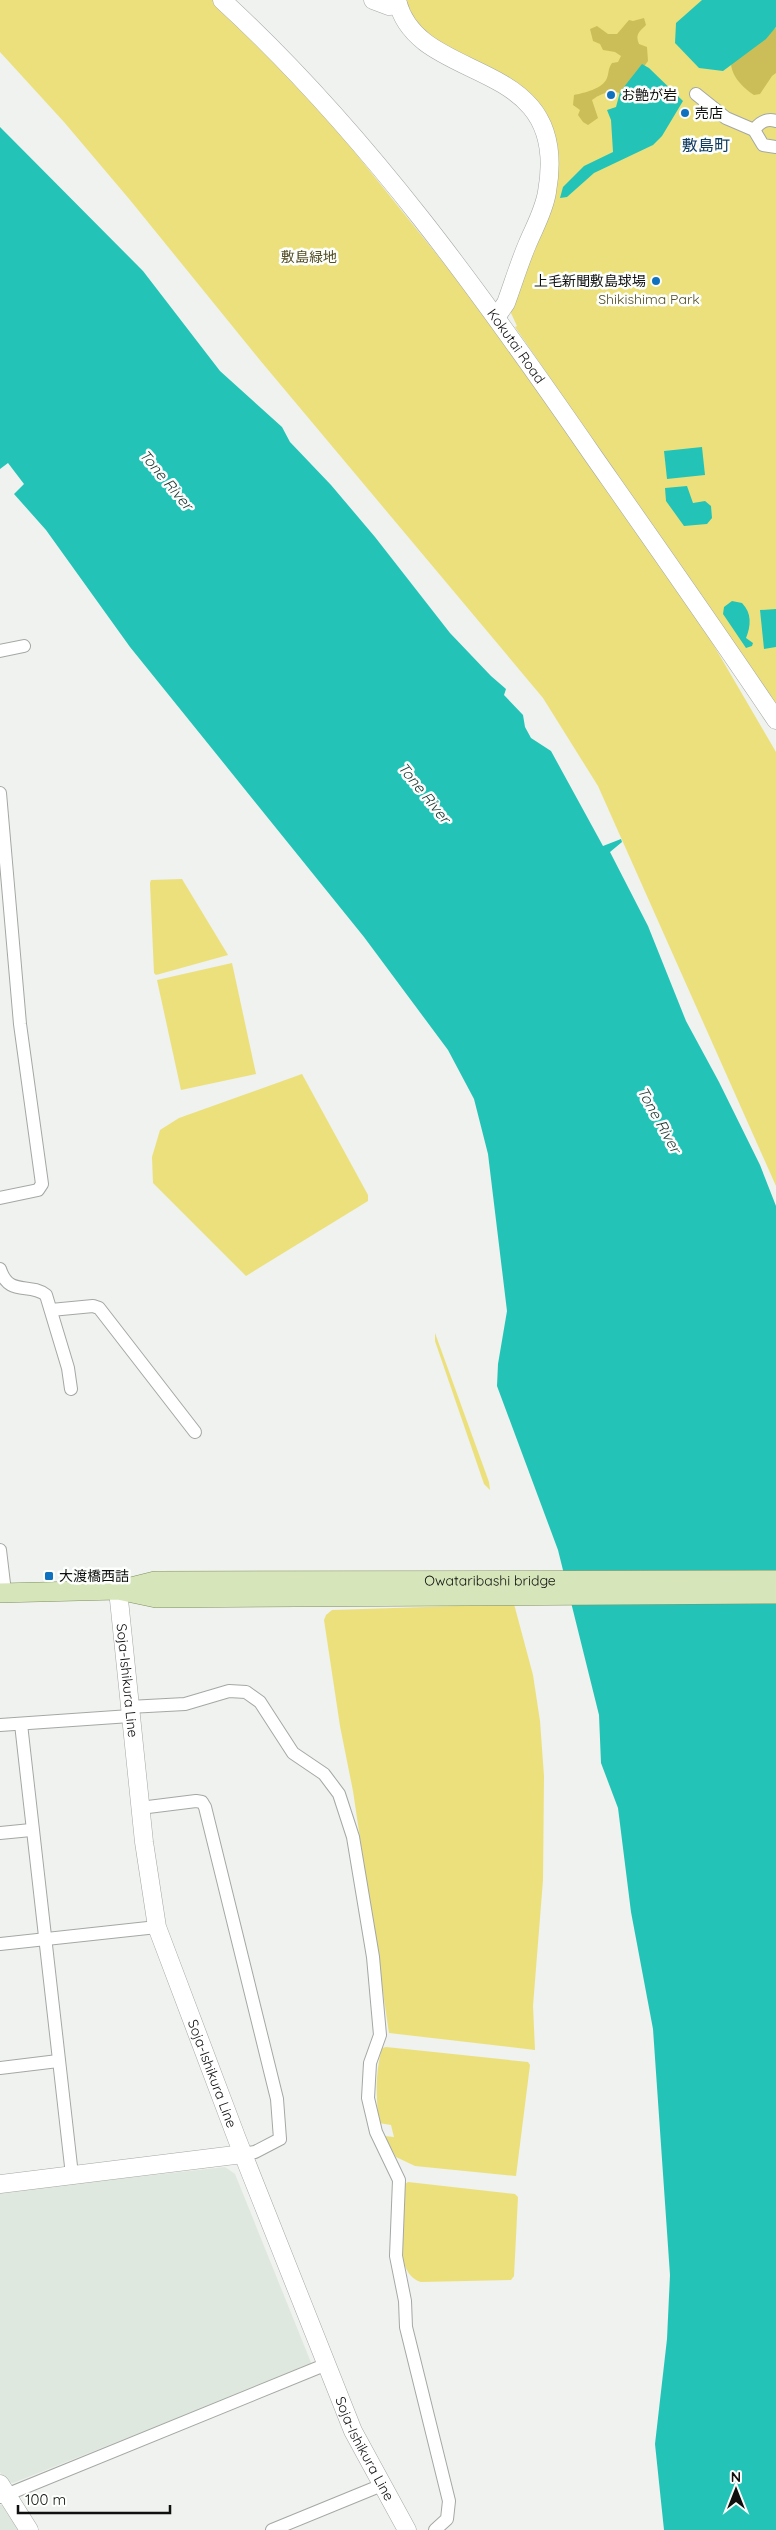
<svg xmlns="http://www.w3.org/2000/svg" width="776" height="2530" font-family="Quicksand,'Noto Sans JP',sans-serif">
	<rect width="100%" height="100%" fill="#eff2ee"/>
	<!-- built -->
	<g fill="#dfe8de">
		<polygon points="225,2167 235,2174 312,2365 13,2483 6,2482 0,2472 0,2192"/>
		<polygon points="0,2505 3,2505 18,2530 0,2530"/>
	</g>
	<!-- green -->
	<g fill="#ece07c">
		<polygon points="0,0 213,0 277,64 341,135 503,337 706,632 776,752 776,1186 598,786 543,698 259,359 130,200 64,122 0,52"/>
		<polygon points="405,0 776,0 776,707 515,327 517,326 510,311 528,258 549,124 423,35"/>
		<polygon points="182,879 228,955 156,975 154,973 150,883 151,880"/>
		<polygon points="232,963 256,1074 181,1090 157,980"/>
		<polygon points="302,1074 368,1195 368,1201 246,1276 153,1183 152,1157 160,1130 179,1118"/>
		<polygon points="435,1333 489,1482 490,1490 484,1484 435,1341"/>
		<polygon points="514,1604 533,1675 540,1721 544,1776 543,1880 533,2006 535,2050 389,2033 353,1791 340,1726 324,1620 326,1615 332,1610"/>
		<path d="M386 2047 528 2062 530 2065 516 2176 415 2166 396 2157 384 2136 394 2137 391 2125 379 2123C376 2096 375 2074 382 2048Z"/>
		<path d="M408 2182 515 2194 518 2197 514 2276 511 2280 421 2282C390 2272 403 2210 405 2184Z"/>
	</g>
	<!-- forest -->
	<g fill="#cbbe58">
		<path d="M644 18 646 25C639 32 635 34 639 44L647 47 648 61 623 95C614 88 601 93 592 100L598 118 588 125 583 122 578 115 580 110 573 105 574 95C583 93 603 89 607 78 609 72 608 69 612 63L618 62 621 56 615 52 603 50 600 44 593 41 590 29 597 26 608 34H617L629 20 633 21Z"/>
		<path d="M776 28V73L772 76 760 94 754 95C742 87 730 75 731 60L751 38Z"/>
	</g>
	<!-- water -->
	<g fill="#23c4b7">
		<polygon points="702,0 776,0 776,27 766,39 723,71 699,68 675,43 676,23"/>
		<polygon points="642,64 649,68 683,101 662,136 653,145 594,173 567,197 560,198 563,187 584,166 613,152 611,120 607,110 616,107 620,92"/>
		<polygon points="0,127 143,271 220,371 282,427 290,442 331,485 375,537 450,633 491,676 506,689 504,695 523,715 525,727 531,738 551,751 603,846 621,839 622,842 610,852 648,926 686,1021 719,1082 760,1165 776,1206 776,2530 664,2530 655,2444 667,2339 670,2275 653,2029 631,1912 618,1808 601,1763 599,1715 558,1550 497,1386 498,1364 507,1311 488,1154 474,1099 448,1050 364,937 130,647 46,530 14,494 24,484 8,463 0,469"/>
		<polygon points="702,447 705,475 667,479 664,451"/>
		<polygon points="687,486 693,503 705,501 711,506 712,518 707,524 684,526 666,501 665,488"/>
		<path d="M732 601 742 603C752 613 751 626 746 638L753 643 752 646 746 648 723 614 724 607Z"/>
		<polygon points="776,609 776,647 764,649 760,610"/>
	</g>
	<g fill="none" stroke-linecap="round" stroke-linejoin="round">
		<!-- street casing -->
		<g stroke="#a4a8a4" stroke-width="14">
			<g id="street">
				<polyline points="696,94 726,118 754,130 763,145 776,147"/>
				<path d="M754 130C760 122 766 118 776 121"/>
				<polyline points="0,651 24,646"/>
				<polyline points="0,793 20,1024 42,1184 38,1190 0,1198"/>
				<path d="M0 1269C9 1297 29 1282 46 1295L68 1368 71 1389"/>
				<polyline points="51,1310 93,1306 99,1308 195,1432"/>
				<polyline points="0,1550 5,1592"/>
				<polyline points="129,1707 185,1704 229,1691 246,1692 260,1702 293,1753 324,1774 339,1794 353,1837 373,1957 380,2035 370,2063 368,2098 376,2132 399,2180 396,2256 405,2301 406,2327 449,2501 447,2519 435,2530"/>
				<polyline points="21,1724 72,2175"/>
				<polyline points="0,1725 130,1716"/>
				<polyline points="140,1808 196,1801 202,1802 205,1807 277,2099 280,2139 255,2152 243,2154"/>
				<polyline points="0,1833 31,1830"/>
				<polyline points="0,1944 157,1927"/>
				<polyline points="0,2068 58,2061"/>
				<polyline points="1,2497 327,2364"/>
				<polyline points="272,2530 382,2485"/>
			</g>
		</g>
		<!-- secondary casing -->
		<g stroke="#a4a8a4" stroke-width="19">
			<g id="secondary">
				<path id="s1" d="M222 0C367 133 483 296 594 457 655 544 717 632 776 720"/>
				<polyline points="373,0 389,6 398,5"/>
				<path d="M397 0C417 88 572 52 547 192 544 211 534 228 527 245 519 264 513 284 506 303L497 316"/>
				<path id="s2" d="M118 1590 144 1842 157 1927 237 2139 353 2431 407 2530"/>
				<polyline points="0,2184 243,2154"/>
				<polyline points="0,2484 29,2530"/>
			</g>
		</g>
		<!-- primary casing -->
		<g stroke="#809060" stroke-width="20">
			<g id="primary">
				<path id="s3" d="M123 1589 155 1581 776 1580"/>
				<polyline points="0,1593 118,1590 156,1598 776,1594"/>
			</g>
		</g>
		<!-- street -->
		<use href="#street" stroke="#fff" stroke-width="12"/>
		<!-- secondary -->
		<use href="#secondary" stroke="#fff" stroke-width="18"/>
		<!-- primary -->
		<use href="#primary" stroke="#d7e6ba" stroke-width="19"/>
	</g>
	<!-- markers -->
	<g fill="#1072be" stroke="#fdfffd" stroke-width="2">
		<circle cx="611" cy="95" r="5"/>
		<circle cx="685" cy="113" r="5"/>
		<circle cx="656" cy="281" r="5"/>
		<rect x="44" y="1571" width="10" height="10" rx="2.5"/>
	</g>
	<g text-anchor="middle" stroke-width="5" stroke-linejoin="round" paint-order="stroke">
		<!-- poi labels -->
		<g font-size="14" fill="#0e0f0e" stroke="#fdfffd" text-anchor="start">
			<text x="621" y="100">お艶が岩</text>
			<text x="695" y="118">売店</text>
			<text x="646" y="286" text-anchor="end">上毛新聞敷島球場</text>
			<text x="59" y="1581">大渡橋西詰</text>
		</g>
		<!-- park labels -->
		<g font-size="14" fill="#524d23" stroke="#fdfffd">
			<text x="309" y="262">敷島緑地</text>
			<text x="649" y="304">Shikishima Park</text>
		</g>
		<!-- street labels -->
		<g font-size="14" fill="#0e0f0e" stroke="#fdfffd">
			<text dy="5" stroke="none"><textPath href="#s1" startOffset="455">Kokutai Road</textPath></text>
			<text dy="5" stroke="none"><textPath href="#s3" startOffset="368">Owataribashi bridge</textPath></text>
			<text dy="5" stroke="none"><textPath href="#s2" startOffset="91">Soja-Ishikura Line</textPath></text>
			<text dy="5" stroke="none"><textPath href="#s2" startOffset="496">Soja-Ishikura Line</textPath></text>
			<text dy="5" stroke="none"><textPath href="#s2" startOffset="901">Soja-Ishikura Line</textPath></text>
		</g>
		<!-- water labels -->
		<g font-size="15" font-style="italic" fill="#223a37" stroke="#fdfffd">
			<text transform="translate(166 480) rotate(50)" y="5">Tone River</text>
			<text transform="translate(424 793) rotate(51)" y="5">Tone River</text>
			<text transform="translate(659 1120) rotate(61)" y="5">Tone River</text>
		</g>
		<!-- quarter labels -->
		<g font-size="16" fill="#0f3a5f" stroke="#fdfffd">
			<text x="706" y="151">敷島町</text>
		</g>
	</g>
	<!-- north arrow -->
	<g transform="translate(736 2490)" stroke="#fdfffd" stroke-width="4" paint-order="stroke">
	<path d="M0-4L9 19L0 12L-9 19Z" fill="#0e0f0e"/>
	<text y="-8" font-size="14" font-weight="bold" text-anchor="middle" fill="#0e0f0e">N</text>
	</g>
	<!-- scale -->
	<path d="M18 2505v8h152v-8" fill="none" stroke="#0e0f0e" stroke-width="2.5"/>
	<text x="25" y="2505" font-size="15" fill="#0e0f0e" stroke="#fdfffd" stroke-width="4" paint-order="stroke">100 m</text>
</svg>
